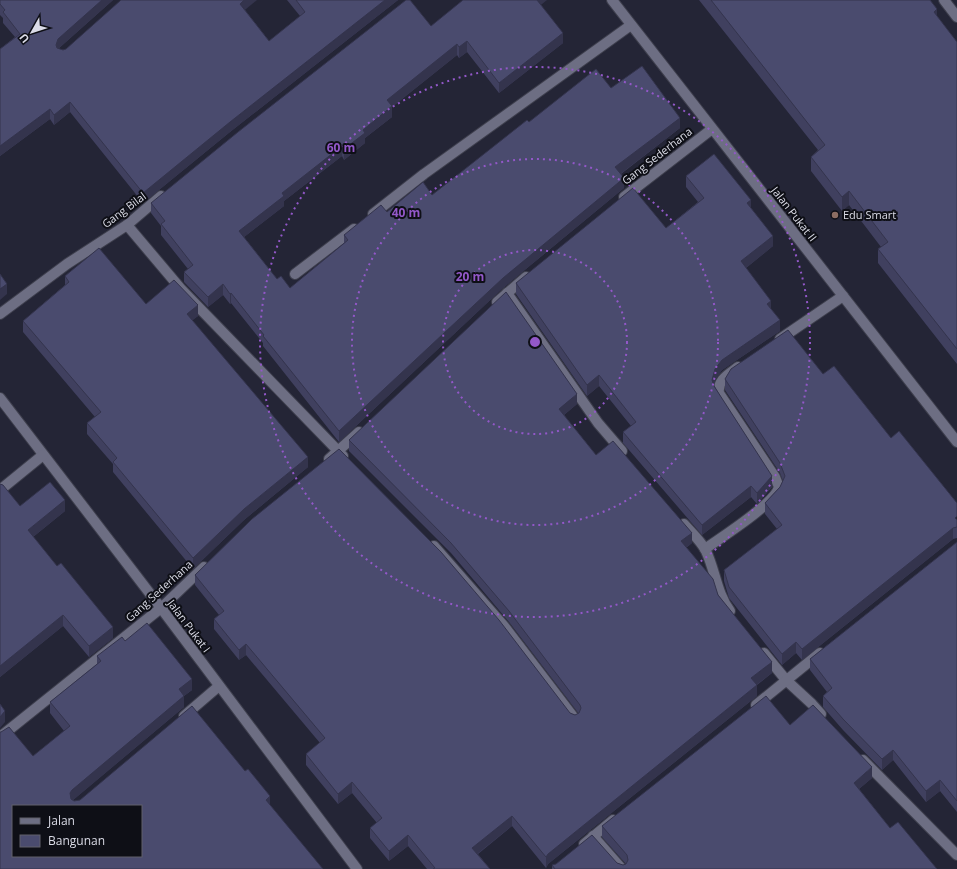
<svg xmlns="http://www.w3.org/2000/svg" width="957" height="869" font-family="'Open Sans',sans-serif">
	<rect width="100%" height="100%" fill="#242536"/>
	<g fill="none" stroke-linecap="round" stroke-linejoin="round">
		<!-- minor casing -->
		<g stroke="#3e3f4d" stroke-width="12">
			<g id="minor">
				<polyline points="612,0 957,442"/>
				<polyline points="944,0 957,17"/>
				<polyline points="624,197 712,129"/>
				<polyline points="373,214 424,174 631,25"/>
				<polyline points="127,225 181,289 343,456"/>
				<polyline points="295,274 354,229"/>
				<polyline points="507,293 598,423 622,451"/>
				<polyline points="497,302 526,277"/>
				<polyline points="0,314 67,264 127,225 161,196"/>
				<polyline points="780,339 843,296"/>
				<polyline points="0,398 161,608 357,869"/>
				<polyline points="329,459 359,432"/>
				<polyline points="0,490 43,455"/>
				<path d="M684 524C691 532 701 541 706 551 715 570 717 594 730 611"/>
				<polyline points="434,546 504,626 575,719"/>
				<path d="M705 549C720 538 775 504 779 487L775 477 719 393C717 380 729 374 738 367"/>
				<polyline points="764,653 786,680 812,704 821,714"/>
				<polyline points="756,705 820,653"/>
				<polyline points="184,716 219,686"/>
				<polyline points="0,737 161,608 204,567"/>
				<polyline points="863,760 957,855"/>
				<polyline points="593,836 622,869"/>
				<polyline points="584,844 613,820"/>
			</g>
		</g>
		<!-- minor -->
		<use href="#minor" stroke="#6d6e83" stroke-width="10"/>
	</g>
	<!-- wall -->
	<g fill="#40405f">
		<polygon points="0,0 113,0 58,49 63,50 245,10 269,41 300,16 287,0 398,0 230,132 143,203 70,112 54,125 50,119 0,156 0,49 15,37 3,23 3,18 0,15"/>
		<polygon points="699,0 930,0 937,17 957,42 957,364 878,263 878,249 881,247 849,205 842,211 811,171 811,157 818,150"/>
		<polygon points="541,5 563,43 499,93 467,52 459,58 457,55 392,107 392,117 365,138 365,143 344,160 342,156 284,201 284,206 244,237 277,279 290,288 344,243 344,235 387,212 432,195 529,122 611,88 680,128 621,174 624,188 503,288 339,442 263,346 263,343 231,303 230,304 223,295 208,307 184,282 184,272 188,269 161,235 161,226 151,213 151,203 431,26"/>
		<polygon points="686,176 751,209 773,246 746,268 771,309 780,331 722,370 715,380 714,385 772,487 757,504 751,497 702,535 623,443 623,432 631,426 599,386 587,396 516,294 516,283 666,228 698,202 686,187"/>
		<polygon points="65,276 146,304 198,316 192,320 308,467 244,520 193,569 113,472 113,464 87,434 87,423 95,417 23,332 23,321 65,285"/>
		<polygon points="823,374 957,527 957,538 953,539 802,660 796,653 782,665 729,598 724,581 724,570 777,529 765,514 765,503 780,487 783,481 780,473 725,390 725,379"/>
		<polygon points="577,404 564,415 596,455 692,543 686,548 772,673 757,685 757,696 548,864 546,868 512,826 478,854 490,869 427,869 408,846 389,861 370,838 370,828 377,823 352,793 338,804 306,765 306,754 320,743 246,655 239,660 214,629 214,619 219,615 195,585 195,575 575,715 579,714 509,622 451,553 349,451 349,440"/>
		<polygon points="0,484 20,506 65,511 33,537 113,638 89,657 63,626 0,677"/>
		<polygon points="957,542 957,812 940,791 926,802 893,760 882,770 843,730 823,707 823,696 827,692 810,670 810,659"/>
		<polygon points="125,641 192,690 184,696 184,707 73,800 74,801 270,804 0,869 33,756 64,731 50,713 50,702 97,664 97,656"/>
		<polygon points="790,725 872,778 859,789 890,828 937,869 552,869 552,865 617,863 623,865 626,864 602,837 602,826"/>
	</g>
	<!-- shaded-wall -->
	<g fill="#34344d">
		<polygon points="102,0 113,0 58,49 56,45 58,39"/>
		<polygon points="244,0 257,0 240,14 240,4"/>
		<polygon points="385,0 398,0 230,132 143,203 143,193 230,122"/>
		<polygon points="536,0 547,0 536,9"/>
		<polygon points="937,9 937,24 934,12"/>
		<polygon points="563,33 563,43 499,93 499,83"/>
		<polygon points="467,41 467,52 459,58 459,47"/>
		<polygon points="457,44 457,55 392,107 392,117 365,138 365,143 344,160 344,149 363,130 387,100"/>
		<polygon points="70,102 70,112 54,125 54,115"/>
		<polygon points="50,109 50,119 0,156 0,146"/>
		<polygon points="680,118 680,128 615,178 615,167"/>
		<polygon points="342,146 342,156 284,201 284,206 239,241 239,231 282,193"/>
		<polygon points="624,178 624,188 503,288 339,442 339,431 503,278"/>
		<polygon points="849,191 849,205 842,211 842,197"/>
		<polygon points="751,200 751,210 747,203"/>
		<polygon points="773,236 773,246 741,272 741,261"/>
		<polygon points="7,284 7,294 0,300 0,289"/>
		<polygon points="223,284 223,295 208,307 208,297"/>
		<polygon points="231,293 231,303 230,304 230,294"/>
		<polygon points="771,301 771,312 767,304"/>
		<polygon points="198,305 198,316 187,325 187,314"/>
		<polygon points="780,320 780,331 722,370 715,380 712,391 712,380 715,369 722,360"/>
		<polygon points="599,375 599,386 587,396 587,385"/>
		<polygon points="577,394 577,404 559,419 559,409"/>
		<polygon points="308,457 308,467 244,520 193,569 193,558 244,509"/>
		<polygon points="772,476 772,487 757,504 757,493"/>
		<polygon points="751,486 751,497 702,535 702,525"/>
		<polygon points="65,500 65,511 28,541 28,530"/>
		<polygon points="953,528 953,539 802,660 802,649"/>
		<polygon points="692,533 692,543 681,552 681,541"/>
		<polygon points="63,615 63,626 0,677 0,666"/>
		<polygon points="113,627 113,638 89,657 89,646"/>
		<polygon points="796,642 796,653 782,665 782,654"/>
		<polygon points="246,644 246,655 239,660 239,650"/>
		<polygon points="772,662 772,673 751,689 751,678"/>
		<polygon points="192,679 192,690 184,696 184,707 72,801 70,804 70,793 72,790 179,689"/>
		<polygon points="757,685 757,696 548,864 546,868 546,857 548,854"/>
		<polygon points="5,711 5,722 0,728 0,717"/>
		<polygon points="893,750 893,760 882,770 882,759"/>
		<polygon points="872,767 872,778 854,793 854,783"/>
		<polygon points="940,780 940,791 926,802 926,791"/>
		<polygon points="352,782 352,793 338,804 338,794"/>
		<polygon points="270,796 270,807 266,800"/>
		<polygon points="512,816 512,826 472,858 472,848"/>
		<polygon points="408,835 408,846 389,861 389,851"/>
	</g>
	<!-- building -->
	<g fill="#4a4b6e" stroke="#34344d" fill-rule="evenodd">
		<polygon points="0,0 102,0 58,39 56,45 57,48 63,50 66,49 121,0 244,0 240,4 269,41 305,12 296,0 385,0 230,122 143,193 70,102 54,115 50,109 0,146 0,49 20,34 3,12 5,10 0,4"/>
		<polygon points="406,0 410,0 431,26 463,0 537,0 563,33 499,83 467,41 459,47 457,44 387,100 392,106 363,130 365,133 344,149 342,146 282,193 284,196 239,231 277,279 281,276 290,288 348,240 344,235 381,205 387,212 423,182 432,195 527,120 529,122 596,69 611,88 642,66 680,118 615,167 624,178 503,278 339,431 263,336 264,335 231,293 230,294 223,284 208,297 184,272 193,265 161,224 165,221 151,203 238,132"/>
		<polygon points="711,0 930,0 937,9 934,12 957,42 957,349 878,249 888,242 849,191 842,197 811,157 825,145"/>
		<polygon points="714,154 751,200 747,203 773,236 741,261 771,301 767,304 780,320 722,360 715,369 712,380 714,386 772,476 757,493 751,486 702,525 623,432 636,422 599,375 587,385 516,283 633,188 666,228 704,198 686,176"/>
		<polygon points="99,248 146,304 174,280 198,305 187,314 308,457 244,509 193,558 113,462 117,458 87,423 101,412 23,321 69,282 65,276"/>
		<polygon points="0,274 7,284 0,289"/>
		<polygon points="506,292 577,394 559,409 596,455 613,441 692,533 681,541 713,579 718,595 772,662 751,678 757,685 548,854 546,857 512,816 472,848 490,869 433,869 435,868 408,835 389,851 370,828 382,818 352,782 338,794 306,754 325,738 246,644 239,650 214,619 224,611 195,575 252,519 339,449 441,552 499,620 570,713 575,715 579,713 581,708 580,705 509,611 451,543 349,440"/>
		<polygon points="788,330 823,374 834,366 891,438 899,431 957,503 957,516 955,518 957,520 957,527 953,528 802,649 796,642 782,654 729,587 724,570 782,525 765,503 780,487 785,476 780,463 725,379 731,369"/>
		<polygon points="50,482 65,500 28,530 57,566 61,563 113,627 89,646 63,615 0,666 0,484 3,485 20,506"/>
		<polygon points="957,542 957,801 940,780 926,791 893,750 882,759 843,719 823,696 832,688 810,659"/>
		<path d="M147 623 192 679 179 689 184 696 72 790 70 793 71 799 74 801 80 800 192 706 245 771 248 769 270 796 266 800 323 869H0V732H1L9 727 33 756 70 726 50 702 101 661 97 656 122 637 125 641ZM13 806H141V856H13Z"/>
		<polygon points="766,696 790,725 813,705 872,767 854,783 890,828 898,822 937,869 555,869 552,865 556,864 592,835 617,863 623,865 626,864 628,860 627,855 602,826"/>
		<polygon points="0,704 5,711 0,717"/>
	</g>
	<!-- distance rings -->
	<g fill="none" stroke="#9358c9" stroke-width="2" stroke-dasharray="2 4">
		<circle cx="535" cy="342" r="92"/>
		<circle cx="535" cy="342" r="183"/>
		<circle cx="535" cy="342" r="275"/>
	</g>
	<!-- markers -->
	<circle fill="#8d6e63" stroke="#0e0f16" stroke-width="1.5" cx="835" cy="215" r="4"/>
	<g text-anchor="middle" stroke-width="4" stroke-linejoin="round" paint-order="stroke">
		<!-- street labels -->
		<g font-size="11" fill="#dbdce7" stroke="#0e0f16">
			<text transform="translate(657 156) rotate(-38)" y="4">Gang Sederhana</text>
			<text transform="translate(124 210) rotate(-37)" y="4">Gang Bilal</text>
			<text transform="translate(794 214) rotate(52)" y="4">Jalan Pukat II</text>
			<text transform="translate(159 591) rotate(-42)" y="4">Gang Sederhana</text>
			<text transform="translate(189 626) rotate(53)" y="4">Jalan Pukat I</text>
		</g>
		<!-- poi labels -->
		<g font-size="11" fill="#dbdce7" stroke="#0e0f16" text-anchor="start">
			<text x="843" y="219">Edu Smart</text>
		</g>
	</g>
	<circle cx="535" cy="342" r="6" fill="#9358c9" stroke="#0e0f16" stroke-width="2"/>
	<g font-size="12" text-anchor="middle" font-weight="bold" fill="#9358c9" stroke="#0e0f16" stroke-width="4" stroke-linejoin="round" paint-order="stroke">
		<text x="341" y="152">60 m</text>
		<text x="406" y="217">40 m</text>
		<text x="470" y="281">20 m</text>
	</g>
	<!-- legend -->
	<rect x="12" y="805" width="130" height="52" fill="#0e0f16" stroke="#60616a"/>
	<rect x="20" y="818" width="20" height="6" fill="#6d6e83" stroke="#60616a"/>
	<text x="48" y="825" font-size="12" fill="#dbdce7">Jalan</text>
	<rect x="20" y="835" width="20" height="12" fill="#4a4b6e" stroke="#60616a"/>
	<text x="48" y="845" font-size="12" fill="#dbdce7">Bangunan</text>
	<!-- north arrow -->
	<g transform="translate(32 32) rotate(231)" stroke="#0e0f16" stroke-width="3" paint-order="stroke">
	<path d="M0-3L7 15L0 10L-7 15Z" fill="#dbdce7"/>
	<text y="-6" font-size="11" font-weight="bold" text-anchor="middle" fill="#dbdce7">U</text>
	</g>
</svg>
